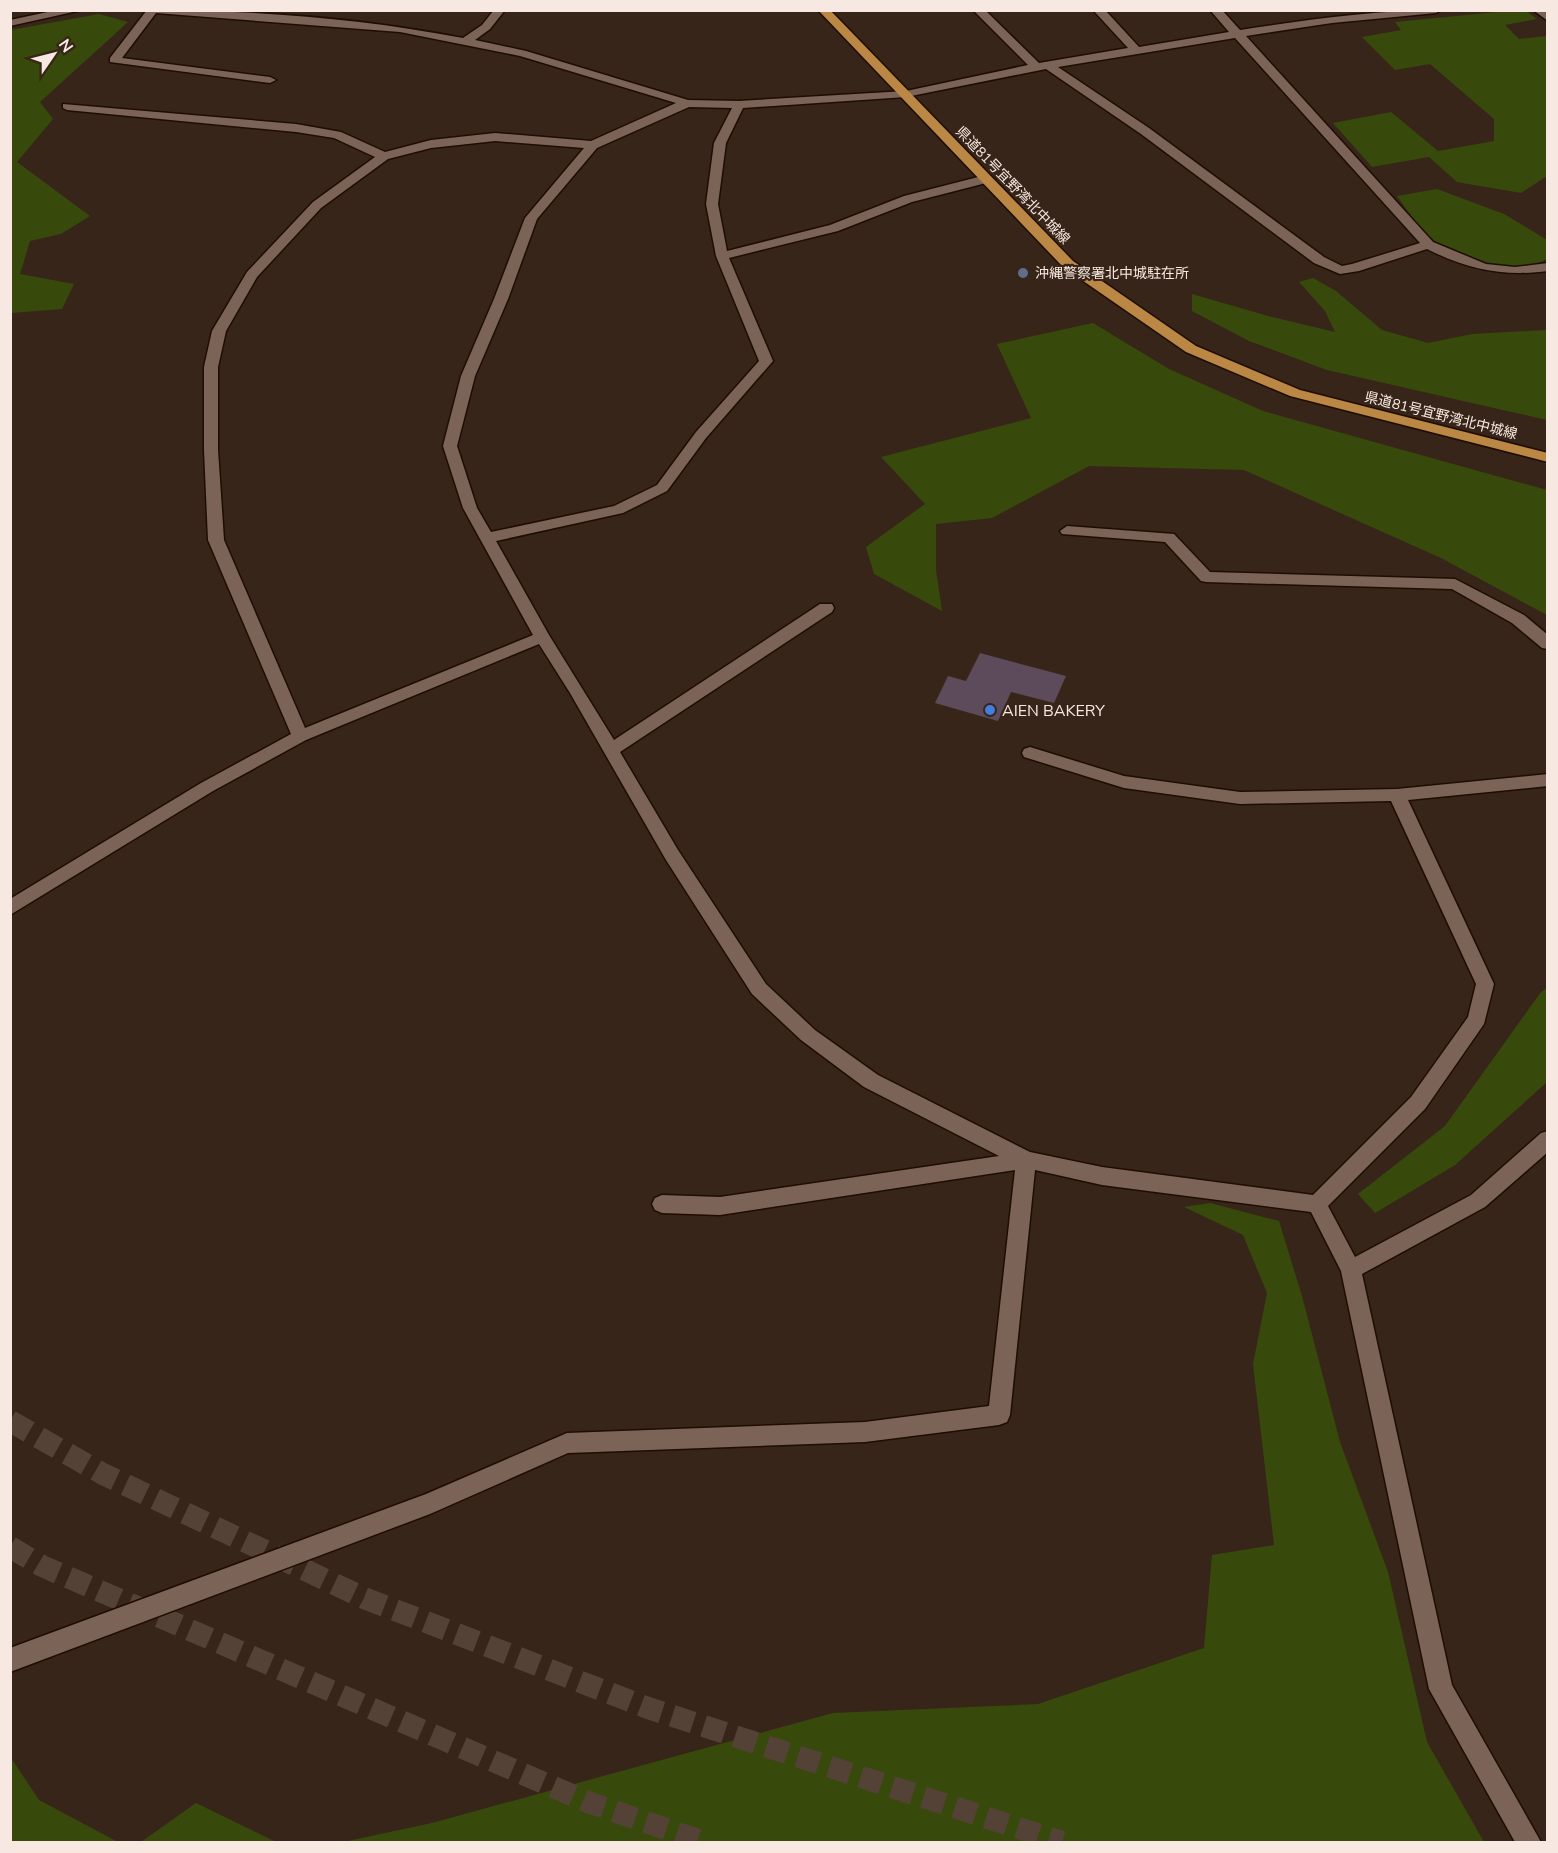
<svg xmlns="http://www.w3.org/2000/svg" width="1558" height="1853" font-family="'Nunito Sans','Noto Sans JP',sans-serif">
	<rect width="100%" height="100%" fill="#382519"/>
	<!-- green -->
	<g fill="#374a0c">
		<polygon points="1507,11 1526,11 1537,19 1505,25 1519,39 1547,36 1547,176 1521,193 1457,182 1429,157 1372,167 1333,123 1391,112 1438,151 1494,141 1494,119 1430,64 1395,70 1362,37 1401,30 1395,22"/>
		<polygon points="99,14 128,22 40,102 53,119 17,162 90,216 61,234 30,241 20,274 74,284 62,309 11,313 11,30"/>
		<path d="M1437 189 1504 214 1547 240V259C1516 275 1474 264 1444 247 1424 236 1410 214 1397 196Z"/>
		<polygon points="1313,278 1336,291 1382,330 1428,343 1472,334 1547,330 1547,420 1327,370 1249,341 1192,311 1192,294 1268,316 1335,332 1325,311 1299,282"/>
		<polygon points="1093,323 1169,369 1263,411 1547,490 1547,615 1441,558 1244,470 1089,466 992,518 936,524 936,570 942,611 874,574 866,547 925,504 881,457 1031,418 997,344"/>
		<polygon points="1547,988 1547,1082 1455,1165 1375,1213 1358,1194 1445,1126 1541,992"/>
		<polygon points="1210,1203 1279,1221 1302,1296 1340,1442 1388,1572 1427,1742 1484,1842 343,1842 432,1823 833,1713 1038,1704 1204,1648 1212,1555 1274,1545 1253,1364 1267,1293 1243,1235 1184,1207"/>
		<polygon points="11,1758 39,1800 118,1842 11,1842"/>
		<polygon points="196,1803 276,1842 141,1842"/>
	</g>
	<!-- building -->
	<polygon fill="#5d4a5b" points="980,653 1066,676 1054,703 1011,692 998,721 935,703 948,676 966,681"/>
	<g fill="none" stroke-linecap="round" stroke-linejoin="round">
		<!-- major-tunnel -->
		<g stroke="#554237" stroke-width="22" stroke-dasharray="22 11" stroke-linecap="butt">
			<polyline points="10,1421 103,1474 364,1598 648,1708 1062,1842"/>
			<polyline points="10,1547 42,1566 588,1802 704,1842"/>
		</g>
		<!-- minor casing -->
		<g stroke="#1f0d04" stroke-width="3">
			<g id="minor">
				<polygon points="57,10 82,10 10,26 10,20"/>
				<path d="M147 10C252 10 360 18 463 38L482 25 494 10H505L490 29 475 40 526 51 688 100 739 101 906 91 1028 65 973 10H985L1039 63 1128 48 1093 10H1105L1139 47 1229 32 1210 10H1222L1240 30C1307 20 1373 10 1441 10L1436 13 1332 23 1246 36 1433 242 1486 264 1515 267 1548 263V271C1503 277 1467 269 1427 249L1359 271 1340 274 1314 263 1141 134 1046 69 906 97 743 108 726 143 718 204 727 251 830 225 904 196 986 175 992 179 990 182 912 202 838 231 729 258 773 361 706 438 667 491 623 513 496 541 549 635 614 740 820 604H832L834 608 832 612 620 752 678 850 766 984 815 1030 878 1075 1030 1152 1102 1167 1313 1195 1411 1097 1468 1017 1476 984 1391 801 1240 804 1124 788 1024 757 1022 753 1024 749 1030 747 1124 776 1240 792 1397 789 1548 774V786L1408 800 1494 984 1484 1024 1425 1109 1328 1206 1355 1257 1471 1195 1541 1133 1548 1131V1152L1485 1207 1362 1274 1452 1685 1541 1842H1515L1429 1689 1341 1271 1311 1212 1102 1185 1035 1170 1010 1415 1007 1422 999 1425 865 1442 568 1453 430 1514 10 1672V1648L426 1494 567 1433 865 1422 989 1406 1015 1170 720 1215 662 1213 655 1210 652 1204 655 1198 662 1195 720 1197 999 1156 864 1087 801 1040 752 994 666 860 570 693 539 644 306 740 213 791 10 915V899L201 783 291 734 208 540 204 450V367L212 331 247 272 313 202 375 157 334 138 296 132 67 110 63 108V104L296 124 341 132 385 152 431 140 495 133 591 141 676 103 520 56 400 32 156 13 122 58 270 77 276 80 270 83 110 62V58ZM1235 38 1420 243 1352 264 1342 266 1324 257 1149 128 1058 67ZM689 107 732 108 714 143 706 204 716 256 759 361 696 432 657 485 614 506 491 532 477 508 457 446 475 376 508 299 537 219 597 148ZM495 141 584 148 525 218 494 299 461 376 443 446 463 508 533 635 305 728 224 540 218 450V367L226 331 257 277 321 208 388 159 431 148Z"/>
				<polygon points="1533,10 1545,10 1548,21"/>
				<polygon points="1067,526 1174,534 1210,572 1455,579 1524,615 1548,635 1548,649 1542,648 1512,623 1452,589 1206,582 1201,581 1165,542 1062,534 1060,531"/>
			</g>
		</g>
		<!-- major casing -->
		<g stroke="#1f0d04" stroke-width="3">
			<polygon id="major" points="818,10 830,10 1073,261 1196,346 1300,390 1548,453 1548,462 1290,396 1186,352 1063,267"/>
		</g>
		<!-- minor -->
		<use href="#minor" fill="#7b6457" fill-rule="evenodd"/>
		<!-- major -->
		<use href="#major" fill="#bb8744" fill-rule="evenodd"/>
	</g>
	<!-- markers -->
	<circle fill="#5c6f8a" stroke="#382519" stroke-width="2" cx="1023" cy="273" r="6"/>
	<circle fill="#3f7fe0" stroke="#382519" stroke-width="2" cx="990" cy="710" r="6"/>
	<g text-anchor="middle" stroke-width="4.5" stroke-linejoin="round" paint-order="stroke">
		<!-- far-street labels -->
		<g font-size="14" fill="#f7e9e1" stroke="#382519">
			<text transform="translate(1013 185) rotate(46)" y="5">県道81号宜野湾北中城線</text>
			<text transform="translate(1441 415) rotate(14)" y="5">県道81号宜野湾北中城線</text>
		</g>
		<!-- far-poi labels -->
		<g font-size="14" fill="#f7e9e1" stroke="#382519" text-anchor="start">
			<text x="1035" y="278">沖縄警察署北中城駐在所</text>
		</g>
		<!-- poi labels -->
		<g font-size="16" fill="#f7e9e1" stroke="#382519" text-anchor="start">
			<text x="1002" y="716">AIEN BAKERY</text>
		</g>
	</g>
	<!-- border -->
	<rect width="1558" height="1853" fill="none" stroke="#f7e9e1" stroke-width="24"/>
	<!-- north arrow -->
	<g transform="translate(54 54) rotate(55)" stroke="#382519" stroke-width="4.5" paint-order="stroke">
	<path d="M0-4.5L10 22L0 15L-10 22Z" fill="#f7e9e1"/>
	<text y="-9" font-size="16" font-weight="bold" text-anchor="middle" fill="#f7e9e1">N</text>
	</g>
</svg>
